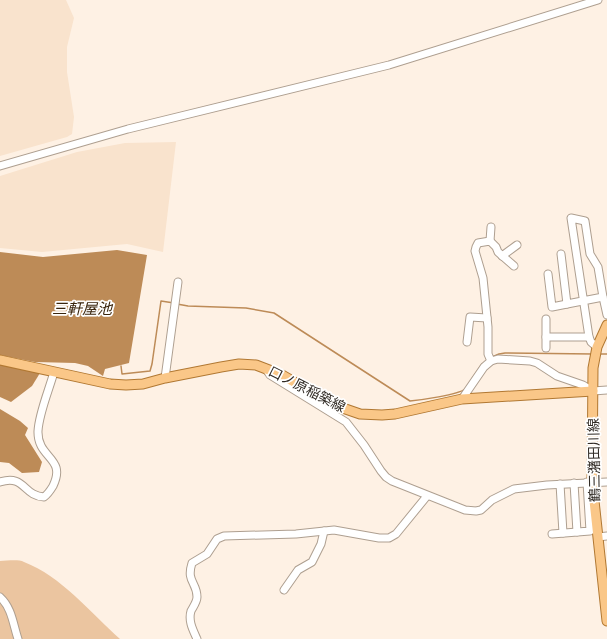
<svg xmlns="http://www.w3.org/2000/svg" width="607" height="639" font-family="'Source Sans 3','Noto Sans JP',sans-serif">
	<rect width="100%" height="100%" fill="#fef1e4"/>
	<!-- built -->
	<g fill="#f9e3cd">
		<polygon points="0,0 66,0 74,18 67,47 67,72 74,117 72,134 67,137 0,156"/>
		<polygon points="176,142 163,252 127,244 42,252 0,248 0,176 77,152 125,143"/>
	</g>
	<!-- green -->
	<path fill="#ebc5a0" d="M0 561C7 561 18 559 24 562 61 576 91 613 120 639H0Z"/>
	<!-- water -->
	<g fill="#bd8b57">
		<polygon points="117,250 147,255 129,363 105,369 103,376 88,366 75,363 35,362 0,355 0,252 43,257"/>
		<polygon points="0,364 40,373 32,386 11,402 0,397"/>
		<polygon points="0,409 20,421 28,428 25,435 42,462 39,472 22,473 9,463 0,462"/>
	</g>
	<g fill="none" stroke-linecap="round" stroke-linejoin="round">
		<!-- stream -->
		<g stroke="#bd8b57" stroke-width="1.5">
			<path d="M177 304 188 306 246 308 274 313 410 401C420 400 458 395 465 389"/>
			<polyline points="599,354 607,354"/>
			<polyline points="492,357 499,354 505,353 593,354"/>
			<polyline points="121,366 122,374 150,371 152,364 161,301 174,303"/>
			<polyline points="472,379 482,364"/>
		</g>
		<!-- minor casing -->
		<g stroke="#ae9f90" stroke-width="9">
			<g id="minor">
				<polyline points="0,166 128,129 389,65 598,0"/>
				<polyline points="490,241 491,227"/>
				<polyline points="561,254 567,304 603,297 598,267 590,254 585,221 571,218 589,337 591,342 597,347"/>
				<polyline points="502,256 517,245"/>
				<polyline points="548,274 552,307 567,304"/>
				<polyline points="603,297 607,315"/>
				<polyline points="546,319 546,337 589,337"/>
				<polyline points="467,342 470,317 487,318"/>
				<polyline points="546,348 546,337"/>
				<polyline points="491,361 498,359 530,361 537,363 557,376 583,385 593,391 607,390"/>
				<polyline points="265,368 270,375 346,422 364,445 381,471 386,477 392,481 465,510 476,511 481,510 492,500 514,489 547,485 607,482"/>
				<polyline points="165,378 178,282"/>
				<polyline points="462,399 484,367 491,361 488,354 488,327 483,278 475,251 476,247 478,243 490,241 496,247 498,252 514,266"/>
				<path d="M0 482C25 474 23 496 44 497 48 494 50 491 53 486 67 457 37 459 38 431 39 413 49 390 54 372"/>
				<polyline points="574,483 577,532"/>
				<polyline points="560,484 563,533"/>
				<polyline points="552,534 590,531 587,482"/>
				<polyline points="598,537 607,536"/>
				<polyline points="284,590 298,570 312,562 321,544 324,531"/>
				<path d="M0 597C12 608 13 624 18 639"/>
				<path d="M197 639C193 630 188 621 191 611 193 607 197 602 197 597 197 582 186 582 192 563L207 554 217 539 224 536 296 534 334 530 379 538H389L396 534 427 496"/>
			</g>
		</g>
		<!-- major casing -->
		<g stroke="#b17832" stroke-width="11">
			<g id="major">
				<polyline points="607,325 597,347 593,368 592,482 607,621"/>
				<polyline points="0,360 110,384 126,385 143,384 165,378 221,367 239,364 256,365 282,375 334,405 360,414 382,415 395,414 462,399 593,391"/>
			</g>
		</g>
		<!-- minor -->
		<use href="#minor" stroke="#fff" stroke-width="7"/>
		<!-- major -->
		<use href="#major" stroke="#fac788" stroke-width="9"/>
	</g>
	<g text-anchor="middle" stroke-width="3.5" stroke-linejoin="round" paint-order="stroke">
		<!-- street labels -->
		<g font-size="14" fill="#312b25" stroke="#fff">
			<text transform="translate(307 389) rotate(27)" y="5">口ノ原稲築線</text>
			<text transform="translate(594 460) rotate(-91)" y="5">鶴三潴田川線</text>
		</g>
		<!-- water labels -->
		<g font-size="15" font-style="italic" fill="#3a250d" stroke="#fff">
			<text x="82" y="314">三軒屋池</text>
		</g>
	</g>
</svg>
